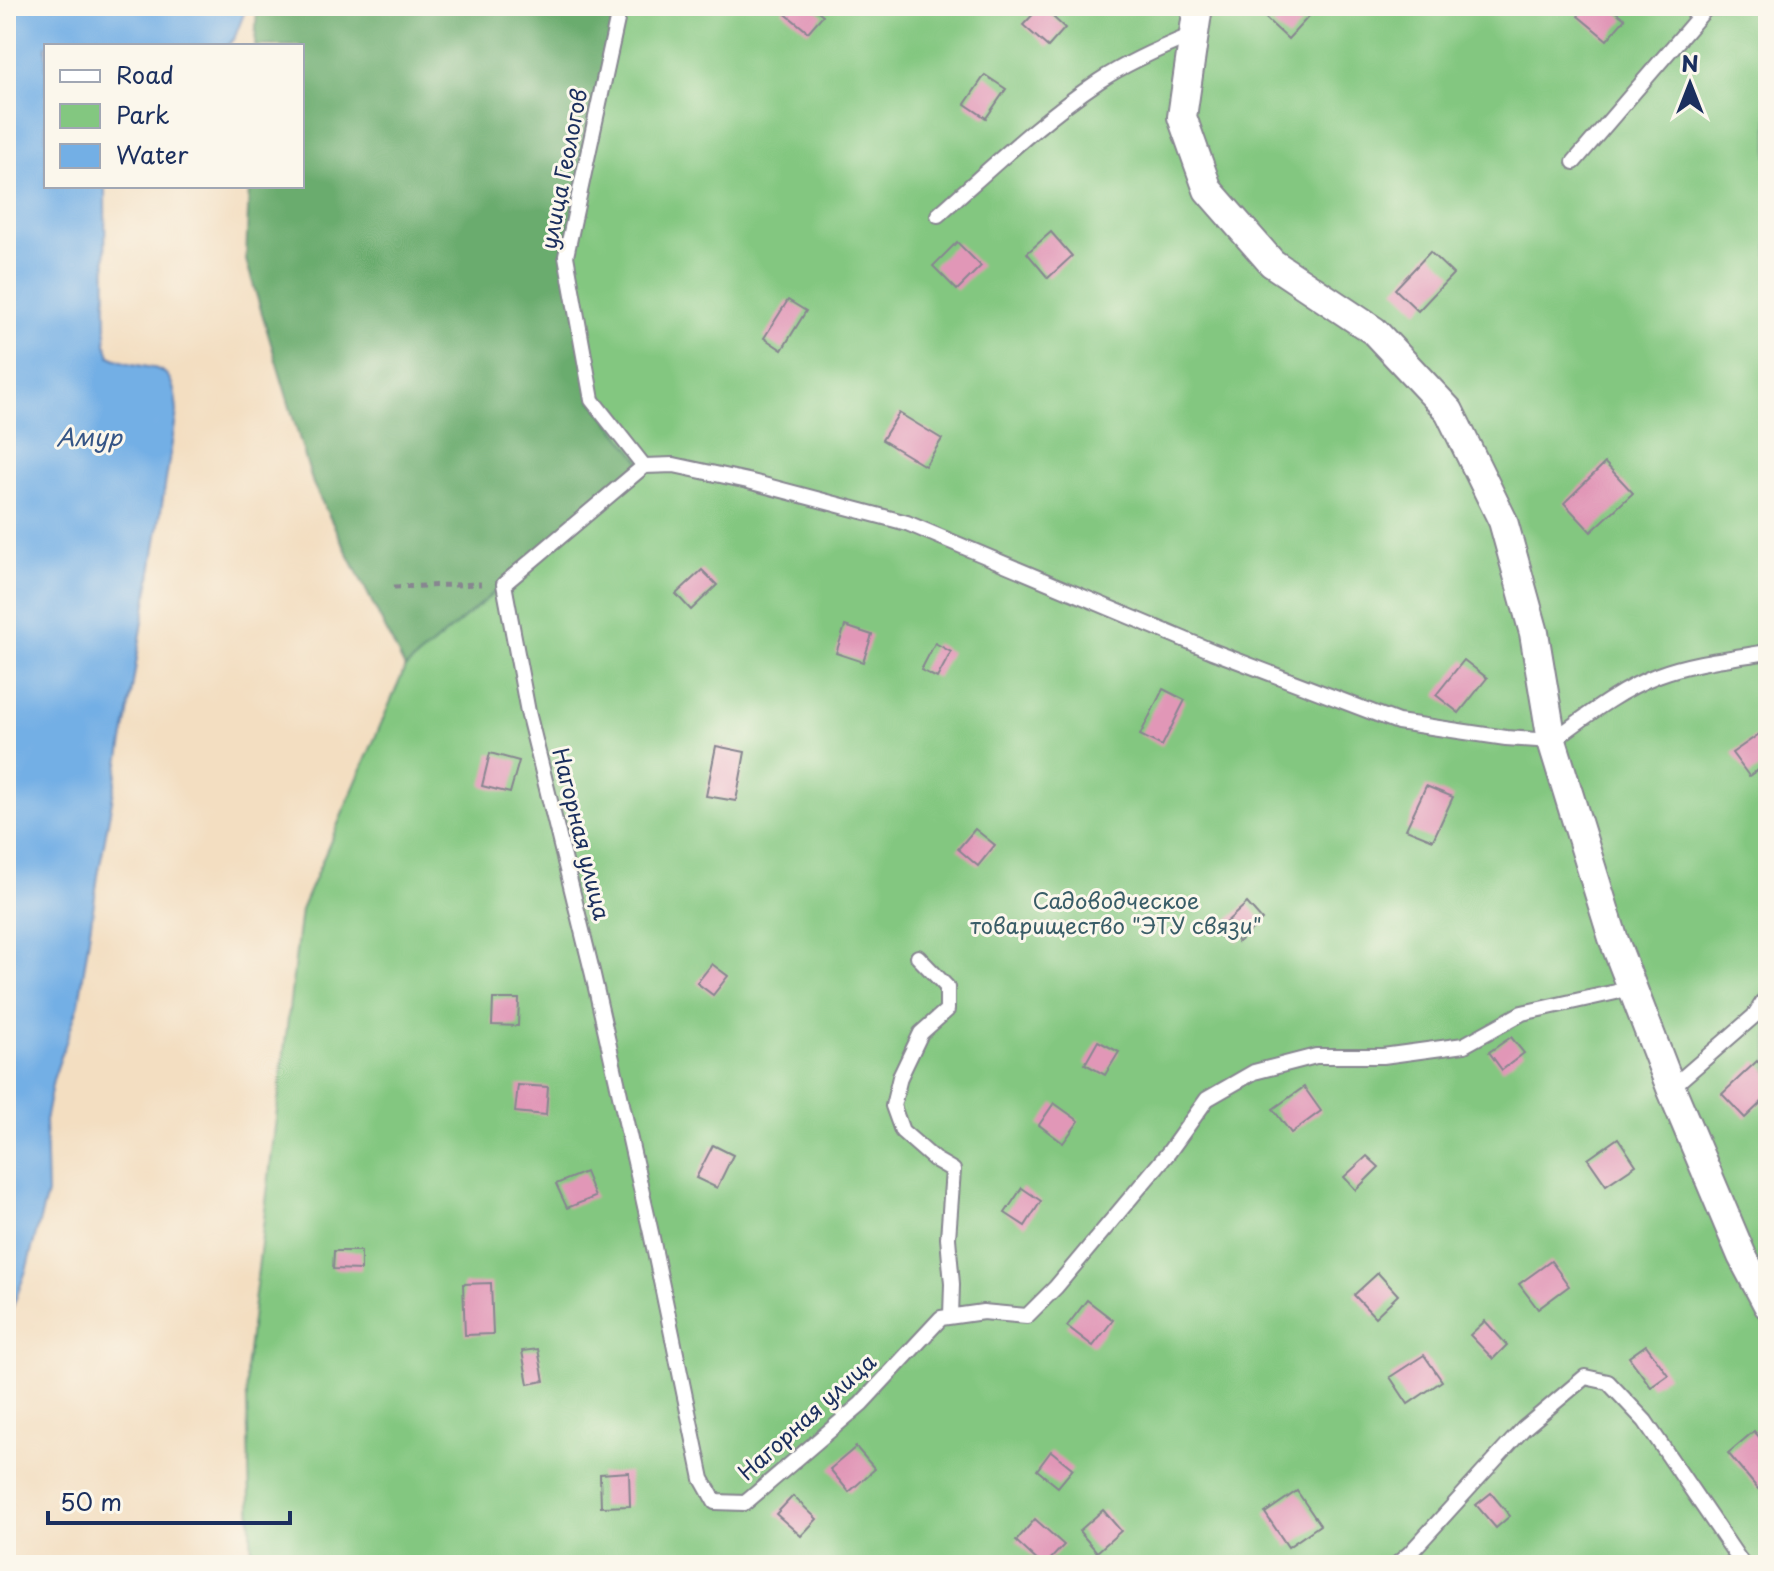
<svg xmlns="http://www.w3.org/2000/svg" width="1774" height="1571" font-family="'Playpen Sans',sans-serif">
	<rect width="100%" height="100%" fill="#fbf7ec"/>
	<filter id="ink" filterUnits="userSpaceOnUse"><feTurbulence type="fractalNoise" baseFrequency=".0125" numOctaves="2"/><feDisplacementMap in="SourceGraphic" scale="16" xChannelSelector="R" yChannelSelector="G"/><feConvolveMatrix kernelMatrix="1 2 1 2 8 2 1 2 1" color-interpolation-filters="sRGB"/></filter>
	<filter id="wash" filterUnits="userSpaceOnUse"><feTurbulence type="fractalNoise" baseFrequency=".006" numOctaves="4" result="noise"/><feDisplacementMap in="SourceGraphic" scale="32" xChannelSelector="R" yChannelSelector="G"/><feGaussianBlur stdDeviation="1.8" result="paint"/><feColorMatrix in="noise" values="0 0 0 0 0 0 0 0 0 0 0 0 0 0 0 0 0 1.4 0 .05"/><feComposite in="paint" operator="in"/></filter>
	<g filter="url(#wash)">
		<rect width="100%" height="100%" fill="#f3dec1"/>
		<!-- green -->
		<polygon fill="#83c780" stroke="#4f7b6f" stroke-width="2" points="620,6 1768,6 1768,1565 252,1565 246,1369 301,910 405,668 644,466 592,400 566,256"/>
		<!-- forest -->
		<polygon fill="#6aac6e" stroke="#426e66" stroke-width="2" points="257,6 620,6 566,256 592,400 644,466 405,668 313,484 246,260 249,186 302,186 302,46 255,46"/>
		<!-- water -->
		<path fill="#73afe5" stroke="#476fa2" stroke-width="2" d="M6 6H247L234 39 227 46H46V186H105L106 344 110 356C150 377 173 351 177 412L127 720 98 876 79 1004 53 1080 45 1121 47 1194 26 1271 6 1325Z"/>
		<g id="blocks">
			<!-- building -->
			<g fill="#e197b7">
				<polygon points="786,6 811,6 823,15 808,32 782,11"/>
				<polygon points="1041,6 1065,28 1048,47 1023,25"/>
				<polygon points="1264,6 1303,6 1311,14 1288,39 1259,12"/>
				<polygon points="1586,6 1608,6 1625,19 1607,40 1578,16"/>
				<polygon points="985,75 1006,89 986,118 965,104"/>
				<polygon points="1051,232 1072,256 1048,278 1027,253"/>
				<polygon points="957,242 981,266 957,290 933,266"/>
				<polygon points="1430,252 1453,274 1418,311 1395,289"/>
				<polygon points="788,300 806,311 782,350 764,338"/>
				<polygon points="899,413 942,439 925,466 882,440"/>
				<polygon points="1605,463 1633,493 1591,532 1564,503"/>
				<polygon points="702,570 717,585 691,610 676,594"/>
				<polygon points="845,626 872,635 863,662 836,653"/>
				<polygon points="935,643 951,652 937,678 921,670"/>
				<polygon points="1464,660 1487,678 1459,713 1436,695"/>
				<polygon points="1163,689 1185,700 1162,746 1140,735"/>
				<polygon points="1765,730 1768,735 1768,763 1749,776 1732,753"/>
				<polygon points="716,746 745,752 736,801 706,796"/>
				<polygon points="490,753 519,761 510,793 482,786"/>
				<polygon points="1426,786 1453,797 1433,840 1406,829"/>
				<polygon points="975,829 995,845 978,866 958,849"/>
				<polygon points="1247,903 1262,920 1238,942 1223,925"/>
				<polygon points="712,964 728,976 713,995 697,983"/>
				<polygon points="493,999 519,999 518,1026 492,1025"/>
				<polygon points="1511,1037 1524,1053 1502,1070 1489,1052"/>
				<polygon points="1098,1041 1119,1052 1105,1075 1085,1064"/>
				<polygon points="1757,1061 1768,1072 1768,1096 1745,1118 1722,1094"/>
				<polygon points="518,1085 548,1087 546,1115 515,1112"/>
				<polygon points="1304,1087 1321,1111 1291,1133 1273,1109"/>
				<polygon points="1054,1103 1079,1121 1063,1143 1039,1125"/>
				<polygon points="1618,1138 1636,1165 1606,1185 1588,1159"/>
				<polygon points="713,1145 733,1155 717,1188 696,1178"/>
				<polygon points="1367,1156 1379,1167 1356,1190 1344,1177"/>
				<polygon points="585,1172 595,1197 567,1208 556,1184"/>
				<polygon points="1022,1188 1041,1201 1025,1226 1005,1213"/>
				<polygon points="334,1251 361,1251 361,1270 333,1269"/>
				<polygon points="1551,1261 1569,1286 1538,1309 1519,1284"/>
				<polygon points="1378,1273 1398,1295 1375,1317 1354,1295"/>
				<polygon points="491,1283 493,1334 465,1335 463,1284"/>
				<polygon points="1087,1300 1113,1320 1093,1346 1067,1326"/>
				<polygon points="1485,1321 1507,1345 1493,1359 1470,1335"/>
				<polygon points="1646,1345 1668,1375 1651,1387 1629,1357"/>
				<polygon points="538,1349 544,1381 528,1384 522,1351"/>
				<polygon points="1424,1355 1442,1381 1408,1404 1390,1377"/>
				<polygon points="1754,1431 1768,1447 1768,1481 1758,1489 1728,1453"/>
				<polygon points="856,1447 875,1469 849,1492 830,1469"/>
				<polygon points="1051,1451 1073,1469 1058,1487 1037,1470"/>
				<polygon points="629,1472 630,1506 601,1507 600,1474"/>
				<polygon points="1297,1491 1320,1525 1288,1547 1265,1513"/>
				<polygon points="1491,1493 1510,1516 1496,1528 1476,1505"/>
				<polygon points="793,1496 817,1519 801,1536 776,1514"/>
				<polygon points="1103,1510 1121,1531 1097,1552 1079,1531"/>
				<polygon points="1035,1519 1064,1545 1045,1565 1042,1565 1016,1541"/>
			</g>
		</g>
	</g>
	<g filter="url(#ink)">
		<use href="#blocks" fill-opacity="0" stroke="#878690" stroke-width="2"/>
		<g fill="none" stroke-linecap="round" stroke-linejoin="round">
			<!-- lane casing -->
			<g stroke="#878690" stroke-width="18">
				<g id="lane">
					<polyline points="620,6 566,256 592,400 644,466"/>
					<polyline points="1574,162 1708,6"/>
					<path d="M938 215C990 169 1041 120 1099 81 1128 62 1160 48 1192 35"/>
					<polyline points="918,957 947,987 947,1010 921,1033 900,1077 893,1106 902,1131 934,1159 953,1170 948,1238 952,1284 951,1316"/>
					<path d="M1630 985 1616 992 1522 1013 1464 1045 1383 1056H1316L1254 1072 1207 1099 1169 1152 1056 1287 1027 1316 983 1312 941 1318 861 1404 745 1503 715 1502 702 1479 651 1233 593 975 528 712 504 584 644 466 674 465 748 481 907 523 1212 651 1398 722 1506 738 1552 741C1585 717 1619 690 1658 675 1692 662 1732 658 1768 652"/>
					<polyline points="1671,1088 1754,1016 1768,994"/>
					<polyline points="1396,1565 1410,1553 1523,1429 1585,1377 1608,1382 1645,1421 1743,1565"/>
				</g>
			</g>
			<!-- street casing -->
			<g stroke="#878690" stroke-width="32">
				<polyline id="street" points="1198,6 1182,117 1208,190 1272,263 1374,331 1449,411 1503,521 1534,633 1552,741 1613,938 1671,1088 1742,1256 1768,1305"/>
			</g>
			<!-- path -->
			<polyline stroke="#878690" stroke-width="5" stroke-dasharray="6 6" stroke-linecap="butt" points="394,587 481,584"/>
			<!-- lane -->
			<use href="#lane" stroke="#fff" stroke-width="14"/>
			<!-- street -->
			<use href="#street" stroke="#fff" stroke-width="28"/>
		</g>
	</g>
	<g text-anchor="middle" stroke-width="6" stroke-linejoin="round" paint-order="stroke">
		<!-- street labels -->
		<g font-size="22" fill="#1b2f5e" stroke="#fbf7ec">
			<text transform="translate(564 169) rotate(-79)" y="8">улица Геологов</text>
			<text transform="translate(581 834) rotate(76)" y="8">Нагорная улица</text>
			<text transform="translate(807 1417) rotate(-42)" y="8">Нагорная улица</text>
		</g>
		<!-- park labels -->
		<g font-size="22" fill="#3a5d68" stroke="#fbf7ec">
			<text x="1116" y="909">Садоводческое<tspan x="1116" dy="25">товарищество "ЭТУ связи"</tspan></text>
		</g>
		<!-- water labels -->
		<g font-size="24" font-style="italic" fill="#355586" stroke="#fbf7ec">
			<text x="89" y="446">Амур</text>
		</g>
	</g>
	<!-- margin -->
	<rect width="1774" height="1571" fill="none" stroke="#fbf7ec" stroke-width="32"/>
	<!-- legend -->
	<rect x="44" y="44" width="260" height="144" fill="#fbf7ec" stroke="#a1a7b3" stroke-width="2"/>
	<rect x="60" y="70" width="40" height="12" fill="#ffffff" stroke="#a1a7b3" stroke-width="2"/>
	<text x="116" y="84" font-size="24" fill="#1b2f5e">Road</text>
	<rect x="60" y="104" width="40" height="24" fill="#83c780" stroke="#a1a7b3" stroke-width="2"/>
	<text x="116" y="124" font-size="24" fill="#1b2f5e">Park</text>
	<rect x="60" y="144" width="40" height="24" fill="#73afe5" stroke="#a1a7b3" stroke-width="2"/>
	<text x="116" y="164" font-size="24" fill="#1b2f5e">Water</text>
	<!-- north arrow -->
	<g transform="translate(1690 84)" stroke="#fbf7ec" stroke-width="6" paint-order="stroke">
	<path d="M0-6L14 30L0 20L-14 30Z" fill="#1b2f5e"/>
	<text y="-12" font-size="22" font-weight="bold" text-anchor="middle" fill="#1b2f5e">N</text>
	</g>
	<!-- scale -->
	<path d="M48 1511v12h242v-12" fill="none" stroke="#1b2f5e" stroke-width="4"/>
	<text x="60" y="1511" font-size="24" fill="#1b2f5e" stroke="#fbf7ec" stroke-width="6" paint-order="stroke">50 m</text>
</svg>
